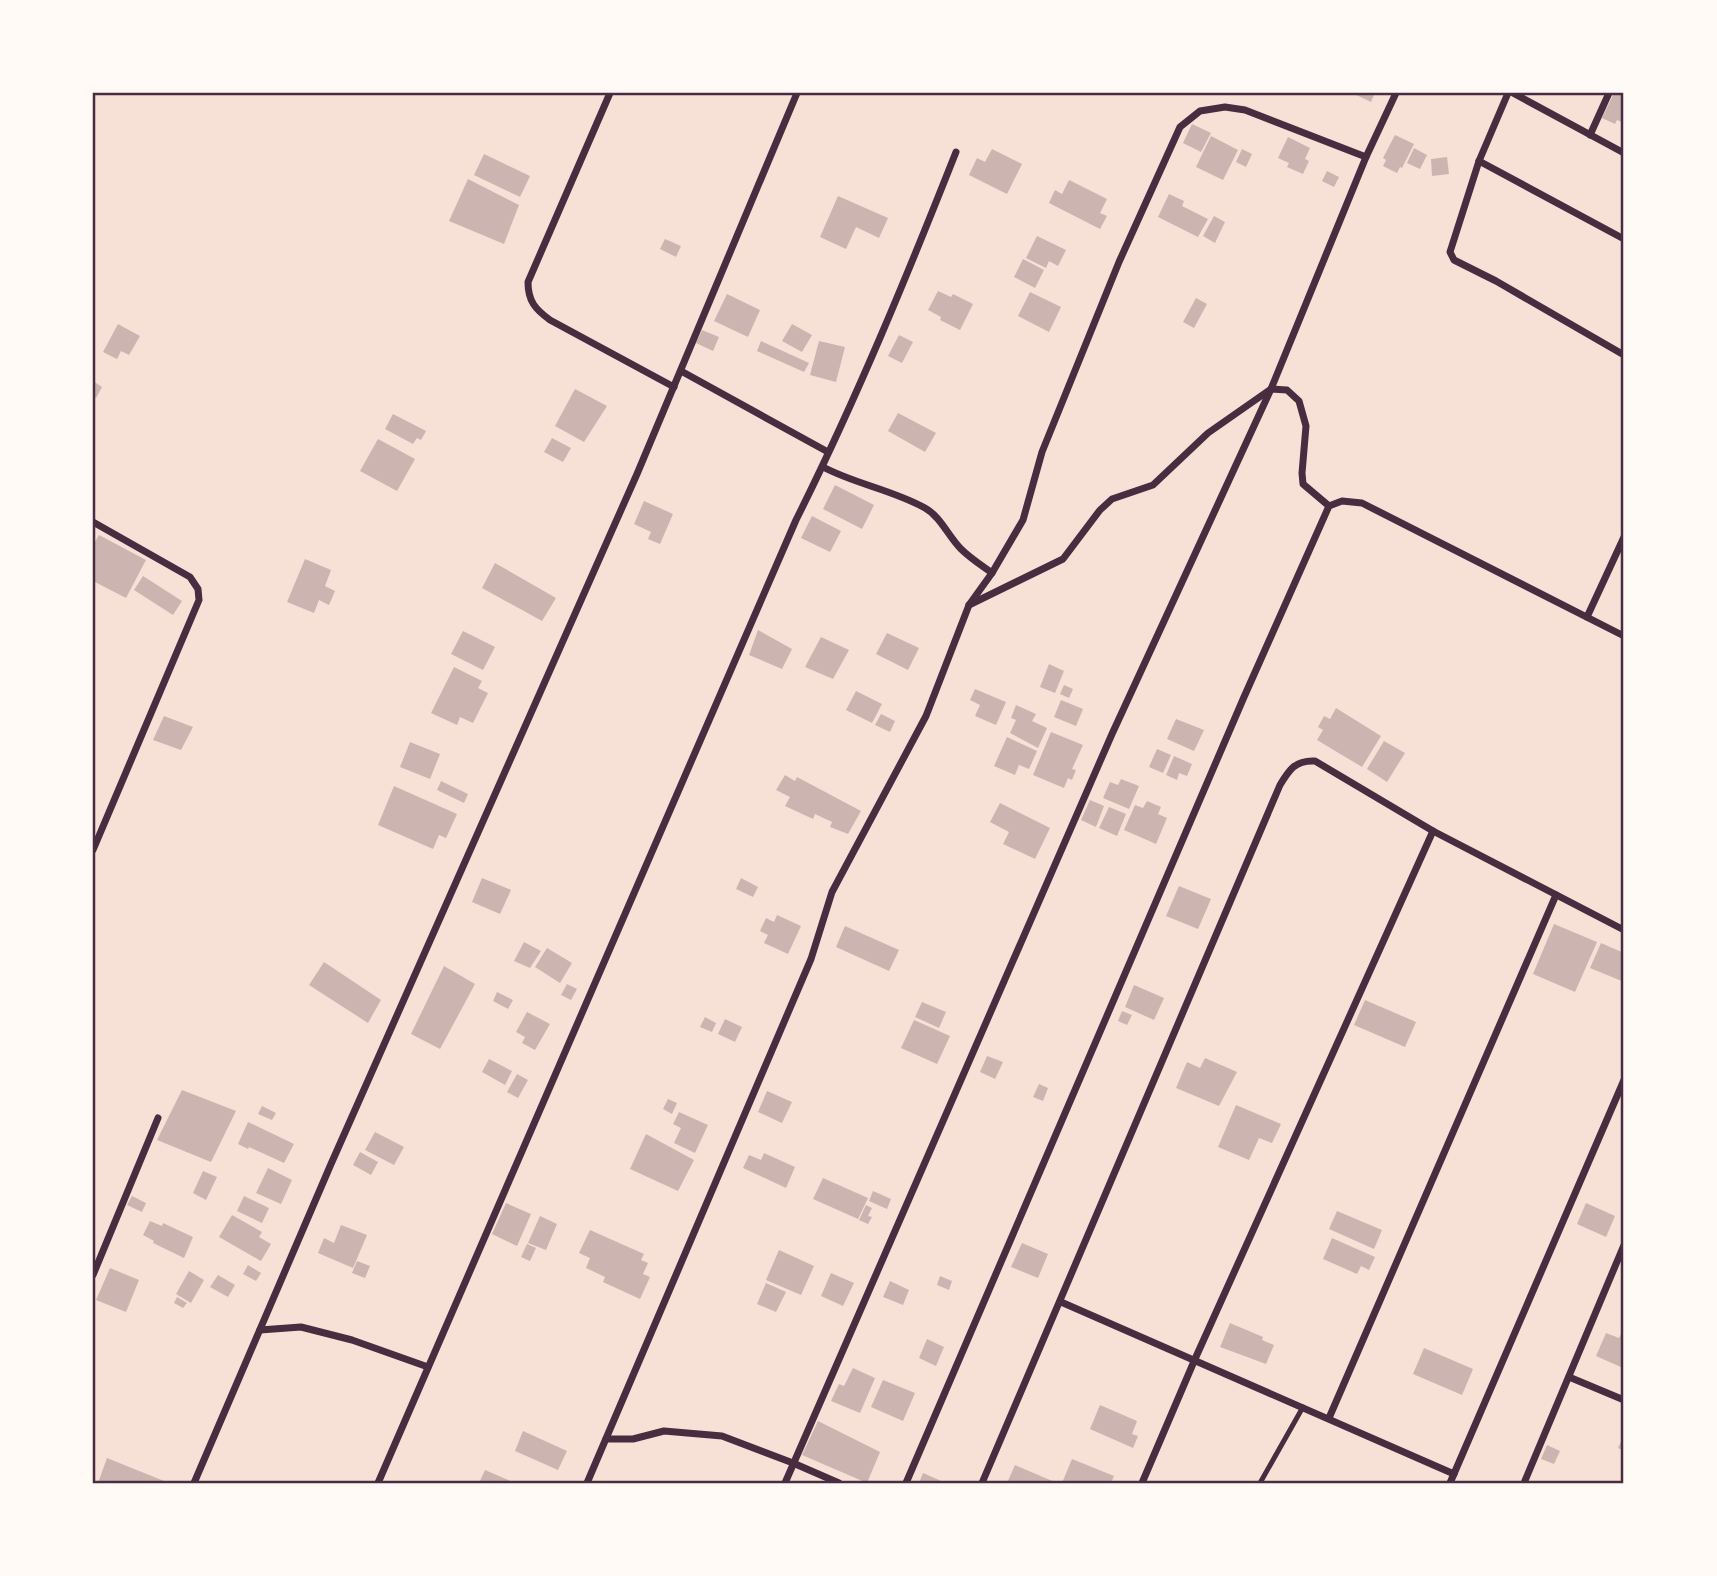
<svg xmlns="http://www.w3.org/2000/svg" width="1717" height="1576" font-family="'Noto Serif',serif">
	<rect width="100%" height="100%" fill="#f7e1d7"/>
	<!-- building -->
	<g fill="#ccb4b1">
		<polygon points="1352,93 1375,93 1371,102"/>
		<polygon points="1614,93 1624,93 1624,123 1617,120 1615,124 1602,118"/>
		<polygon points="1192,124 1211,133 1201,152 1183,143"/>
		<polygon points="1395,135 1414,144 1402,168 1400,167 1397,173 1383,166 1386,160 1383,158"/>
		<polygon points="1211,136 1238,150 1223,180 1196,167"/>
		<polygon points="1288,137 1310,148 1305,159 1309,161 1303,174 1287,167 1289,163 1278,158"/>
		<polygon points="1414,148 1427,155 1420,169 1407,163"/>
		<polygon points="992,149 1022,164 1007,194 969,175 977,158 985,162"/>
		<polygon points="1242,149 1252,154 1246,167 1236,162"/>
		<polygon points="484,154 530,176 520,197 474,175"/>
		<polygon points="1447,157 1449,174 1432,176 1431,159"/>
		<polygon points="1327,171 1339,177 1334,187 1322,181"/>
		<polygon points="468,179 519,205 504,244 449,221"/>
		<polygon points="1069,180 1107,199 1100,213 1107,216 1100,229 1049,203 1055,190 1062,194"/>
		<polygon points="1169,194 1184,201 1182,206 1208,219 1198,237 1158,217"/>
		<polygon points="838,196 888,218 879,238 856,227 846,249 820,237"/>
		<polygon points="1214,216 1225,222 1215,243 1203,236"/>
		<polygon points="1037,236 1066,250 1058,266 1049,261 1046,268 1026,258"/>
		<polygon points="665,239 681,246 676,257 660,249"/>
		<polygon points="1023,259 1044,270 1035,288 1014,277"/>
		<polygon points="938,291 951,297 953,294 973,304 960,330 940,320 941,317 928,310"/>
		<polygon points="1030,292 1061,307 1049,332 1018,316"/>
		<polygon points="727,294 760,310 748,337 714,321"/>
		<polygon points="1196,298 1207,304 1194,328 1183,322"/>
		<polygon points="118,324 140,336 129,355 121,351 117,359 103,352"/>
		<polygon points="792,324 812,335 802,352 782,341"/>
		<polygon points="702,330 719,337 713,351 696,343"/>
		<polygon points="899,335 913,342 902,363 888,356"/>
		<polygon points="761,341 809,363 804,372 757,351"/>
		<polygon points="819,341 845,347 836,382 810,375"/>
		<polygon points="93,381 102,387 96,398 93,396"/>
		<polygon points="575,389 607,406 584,442 555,426"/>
		<polygon points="898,413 936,433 925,452 888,431"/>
		<polygon points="393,414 426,431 421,440 417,438 413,444 385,429"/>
		<polygon points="552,438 571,448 563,462 544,452"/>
		<polygon points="378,439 415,459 397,491 360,471"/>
		<polygon points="835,485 874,505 862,529 823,509"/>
		<polygon points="644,501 673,514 660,544 648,539 651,532 634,524"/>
		<polygon points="812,516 841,531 830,552 801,538"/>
		<polygon points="99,535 146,560 126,598 93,581 93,545"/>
		<polygon points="305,559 331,570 325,586 335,591 329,605 319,600 314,613 287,602"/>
		<polygon points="495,563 556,598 542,621 482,588"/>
		<polygon points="143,576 182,601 173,615 134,590"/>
		<polygon points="758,630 792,649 782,669 749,655"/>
		<polygon points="463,631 495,647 483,670 451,654"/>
		<polygon points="887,633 919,648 908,670 876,654"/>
		<polygon points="821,637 849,650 833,679 805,667"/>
		<polygon points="1049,664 1064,671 1055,693 1040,687"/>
		<polygon points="454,667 482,681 478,688 488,693 473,723 460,717 457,725 431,713"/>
		<polygon points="1064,685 1073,689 1069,698 1060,694"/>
		<polygon points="975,689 1006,702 996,725 975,716 980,705 970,700"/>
		<polygon points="856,691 882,704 872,723 846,710"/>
		<polygon points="1061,700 1083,709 1076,726 1054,717"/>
		<polygon points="1016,705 1036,714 1032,721 1047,728 1038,748 1010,733 1016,720 1011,718"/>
		<polygon points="1336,708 1381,736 1362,767 1317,740 1323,730 1318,727 1324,716 1330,719"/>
		<polygon points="881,714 895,721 890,732 875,725"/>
		<polygon points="164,716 193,727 181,750 153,740"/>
		<polygon points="1176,719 1204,730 1194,751 1167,739"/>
		<polygon points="1051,732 1083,745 1072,769 1076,770 1072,780 1068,778 1064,788 1033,775"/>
		<polygon points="1007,737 1037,751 1029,769 1019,765 1015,775 994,766"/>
		<polygon points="1384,741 1405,753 1387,782 1367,769"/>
		<polygon points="410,742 440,754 430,779 400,767"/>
		<polygon points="1157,749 1171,755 1163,773 1149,767"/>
		<polygon points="1174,756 1192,764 1187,776 1179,773 1177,780 1166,775"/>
		<polygon points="785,775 795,781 797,777 861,811 848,834 830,827 832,822 815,814 813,819 785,806 790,797 776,790"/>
		<polygon points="1121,779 1139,786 1129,809 1103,798 1110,782 1118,785"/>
		<polygon points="441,781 468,794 464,803 437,790"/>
		<polygon points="394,786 457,814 446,838 439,835 433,849 378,825"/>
		<polygon points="1090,800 1104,806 1096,827 1081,820"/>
		<polygon points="1147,801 1161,807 1158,814 1167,818 1156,844 1124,830 1135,805 1143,808"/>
		<polygon points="1000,803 1050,828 1035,859 1003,844 1009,832 990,822"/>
		<polygon points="1109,807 1126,814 1117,836 1099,828"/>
		<polygon points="482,878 511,890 500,914 472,902"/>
		<polygon points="741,878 758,887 753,897 736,889"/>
		<polygon points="1179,886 1211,899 1198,929 1166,916"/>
		<polygon points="777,915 801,926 788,954 764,943 768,935 760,931 766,918 774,922"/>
		<polygon points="1554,924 1597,942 1575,992 1533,974"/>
		<polygon points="845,926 899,950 889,971 836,947"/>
		<polygon points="524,942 541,951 530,968 514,961"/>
		<polygon points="1601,943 1624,953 1624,982 1590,968"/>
		<polygon points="547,948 572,963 560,983 535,967"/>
		<polygon points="324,962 381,1000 368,1023 309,985"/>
		<polygon points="444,966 475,984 440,1049 411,1034"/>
		<polygon points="567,984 577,989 571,1000 561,995"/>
		<polygon points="1134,985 1164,998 1154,1020 1125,1007"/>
		<polygon points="497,992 513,1000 508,1009 493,1001"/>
		<polygon points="1365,1000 1416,1022 1405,1047 1354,1025"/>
		<polygon points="922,1002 946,1012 939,1028 915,1017"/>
		<polygon points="1122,1011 1132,1015 1127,1025 1118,1021"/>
		<polygon points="527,1012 550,1024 535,1050 522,1043 525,1037 516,1032"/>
		<polygon points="705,1017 716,1023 712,1032 700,1027"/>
		<polygon points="725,1019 742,1027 735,1042 718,1034"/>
		<polygon points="914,1020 950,1036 937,1064 901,1048"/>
		<polygon points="987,1056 1003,1062 995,1079 980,1072"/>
		<polygon points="1205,1058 1237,1072 1219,1106 1176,1088 1187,1062 1200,1068"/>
		<polygon points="489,1059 512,1071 505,1085 482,1072"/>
		<polygon points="517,1074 528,1080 518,1098 507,1092"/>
		<polygon points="1039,1084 1048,1088 1043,1101 1033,1097"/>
		<polygon points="182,1090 236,1111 211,1162 157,1140"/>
		<polygon points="767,1091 792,1102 782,1123 758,1112"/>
		<polygon points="668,1099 677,1103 672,1114 663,1109"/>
		<polygon points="1236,1105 1281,1124 1272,1143 1259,1138 1249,1160 1218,1147"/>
		<polygon points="262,1106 276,1113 272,1120 258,1114"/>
		<polygon points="679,1112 708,1125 695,1153 674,1143 681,1128 673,1124"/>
		<polygon points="248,1122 294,1144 284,1163 249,1147 248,1149 238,1144"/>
		<polygon points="375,1132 404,1147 394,1165 365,1150"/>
		<polygon points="646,1134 694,1160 678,1191 630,1169"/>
		<polygon points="360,1152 378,1162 371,1175 353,1165"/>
		<polygon points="764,1153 795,1167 786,1188 743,1168 749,1155 761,1160"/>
		<polygon points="268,1168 292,1180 281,1204 256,1193"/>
		<polygon points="203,1171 217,1177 206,1200 193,1193"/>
		<polygon points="823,1178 868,1198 858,1219 813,1199"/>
		<polygon points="873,1191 891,1199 887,1209 869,1201"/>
		<polygon points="132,1196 146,1203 142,1212 127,1205"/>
		<polygon points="244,1196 269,1208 262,1223 237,1211"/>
		<polygon points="506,1203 531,1214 517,1246 492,1234"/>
		<polygon points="1586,1203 1615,1216 1606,1237 1577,1224"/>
		<polygon points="866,1205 872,1208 868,1216 872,1217 868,1224 859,1220"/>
		<polygon points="1337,1211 1382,1230 1374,1249 1329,1229"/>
		<polygon points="232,1215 262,1232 259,1237 271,1244 261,1261 219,1237"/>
		<polygon points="540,1216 557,1224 546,1250 528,1243"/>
		<polygon points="150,1221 162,1226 163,1223 193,1237 184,1258 153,1243 154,1241 143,1235"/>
		<polygon points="341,1225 367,1235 353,1268 318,1253 324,1238 334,1243"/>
		<polygon points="590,1230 644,1254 641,1260 648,1263 643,1274 650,1277 640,1299 603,1282 605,1277 586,1268 590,1258 579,1253"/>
		<polygon points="1332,1238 1375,1257 1369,1270 1361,1266 1357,1274 1323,1259"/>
		<polygon points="1022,1243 1048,1254 1038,1278 1011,1267"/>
		<polygon points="527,1244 536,1248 530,1261 521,1257"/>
		<polygon points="779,1250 814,1266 801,1295 766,1280"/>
		<polygon points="357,1261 370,1266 365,1278 352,1273"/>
		<polygon points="248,1265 261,1273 256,1281 243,1274"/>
		<polygon points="110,1268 139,1280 126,1312 96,1300"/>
		<polygon points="189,1271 204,1280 191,1303 176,1294"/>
		<polygon points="831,1273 854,1283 843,1306 821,1296"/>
		<polygon points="218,1275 235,1285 228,1297 210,1287"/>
		<polygon points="940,1276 952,1281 949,1290 937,1285"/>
		<polygon points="890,1281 909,1290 903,1305 883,1297"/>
		<polygon points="766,1283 786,1292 776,1312 757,1304"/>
		<polygon points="177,1297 187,1303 183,1308 174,1303"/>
		<polygon points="1230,1323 1263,1337 1262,1340 1274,1345 1266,1364 1220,1347"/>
		<polygon points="1622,1332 1624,1333 1623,1368 1596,1356 1606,1333 1619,1338"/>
		<polygon points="927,1339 944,1347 936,1366 919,1358"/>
		<polygon points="1424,1348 1473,1369 1462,1395 1413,1374"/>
		<polygon points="853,1368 875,1378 860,1413 831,1401 839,1384 844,1386"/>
		<polygon points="883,1380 915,1393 903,1421 871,1407"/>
		<polygon points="1100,1405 1137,1421 1132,1434 1138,1436 1133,1448 1090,1429"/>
		<polygon points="818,1421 880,1452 867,1483 802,1455"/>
		<polygon points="523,1431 567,1451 558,1470 515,1451"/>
		<polygon points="1624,1435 1624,1451 1618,1448"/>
		<polygon points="1547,1445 1560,1451 1554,1464 1541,1459"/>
		<polygon points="107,1458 169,1483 98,1483"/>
		<polygon points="1072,1459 1114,1476 1111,1483 1062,1483"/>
		<polygon points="1015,1465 1057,1483 1007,1483"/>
		<polygon points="485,1470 515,1483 479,1483"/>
		<polygon points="923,1473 946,1483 919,1483"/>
	</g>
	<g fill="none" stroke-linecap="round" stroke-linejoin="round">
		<!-- service -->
		<polyline stroke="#4a2c40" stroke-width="5" points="1260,1483 1303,1407"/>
		<!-- minor -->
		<g stroke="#4a2c40" stroke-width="7">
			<path d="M610 93 528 282C528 301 535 309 550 320L674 387"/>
			<polyline points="1508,93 1479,161 1450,252 1454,260 1496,281 1624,355"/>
			<polyline points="1513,93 1624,153"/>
			<polyline points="1590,135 1609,93"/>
			<polyline points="1479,161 1624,239"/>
			<polyline points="681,371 828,452"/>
			<path d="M823 467C855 484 893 490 925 508 941 517 948 536 961 549 970 558 981 565 992 573"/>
			<polyline points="93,522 190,577 198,589 199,600 93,850"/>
			<polyline points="969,605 1063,559 1100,510 1112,499 1153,485 1208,433 1271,389 1287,390 1299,401 1306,426 1302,473 1303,484 1329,506"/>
			<polyline points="1587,617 1624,537"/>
			<polyline points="93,1275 158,1118"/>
			<polyline points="1061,1302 1454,1474"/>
			<polyline points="260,1330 301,1327 352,1340 428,1367"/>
			<polyline points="1569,1377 1624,1400"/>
			<polyline points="1329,1418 1556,895"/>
			<polyline points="606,1439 633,1439 664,1431 722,1436 793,1463 839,1483"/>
			<polyline points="194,1483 331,1164 637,474 797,93"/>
			<path d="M378 1483 796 520C856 400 907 276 956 152"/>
			<polyline points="587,1483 811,959 832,892 926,716 969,605 992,573 1023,520 1042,452 1119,262 1180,127 1200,111 1225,107 1245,110 1366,157"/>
			<polyline points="785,1483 1112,734 1271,389 1366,157 1396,93"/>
			<polyline points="906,1483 1244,697 1329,506 1342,501 1362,503 1624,636"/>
			<path d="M982 1483 1280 785C1289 770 1295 760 1315 761L1433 831 1624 930"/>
			<polyline points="1142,1483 1195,1359 1433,831"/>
			<polyline points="1450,1483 1624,1080"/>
			<polyline points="1524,1483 1624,1245"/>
		</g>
	</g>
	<!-- border -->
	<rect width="1717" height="1576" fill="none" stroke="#fffaf5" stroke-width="189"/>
	<rect x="94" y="94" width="1528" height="1388" fill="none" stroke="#4a2c40" stroke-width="2.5"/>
</svg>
